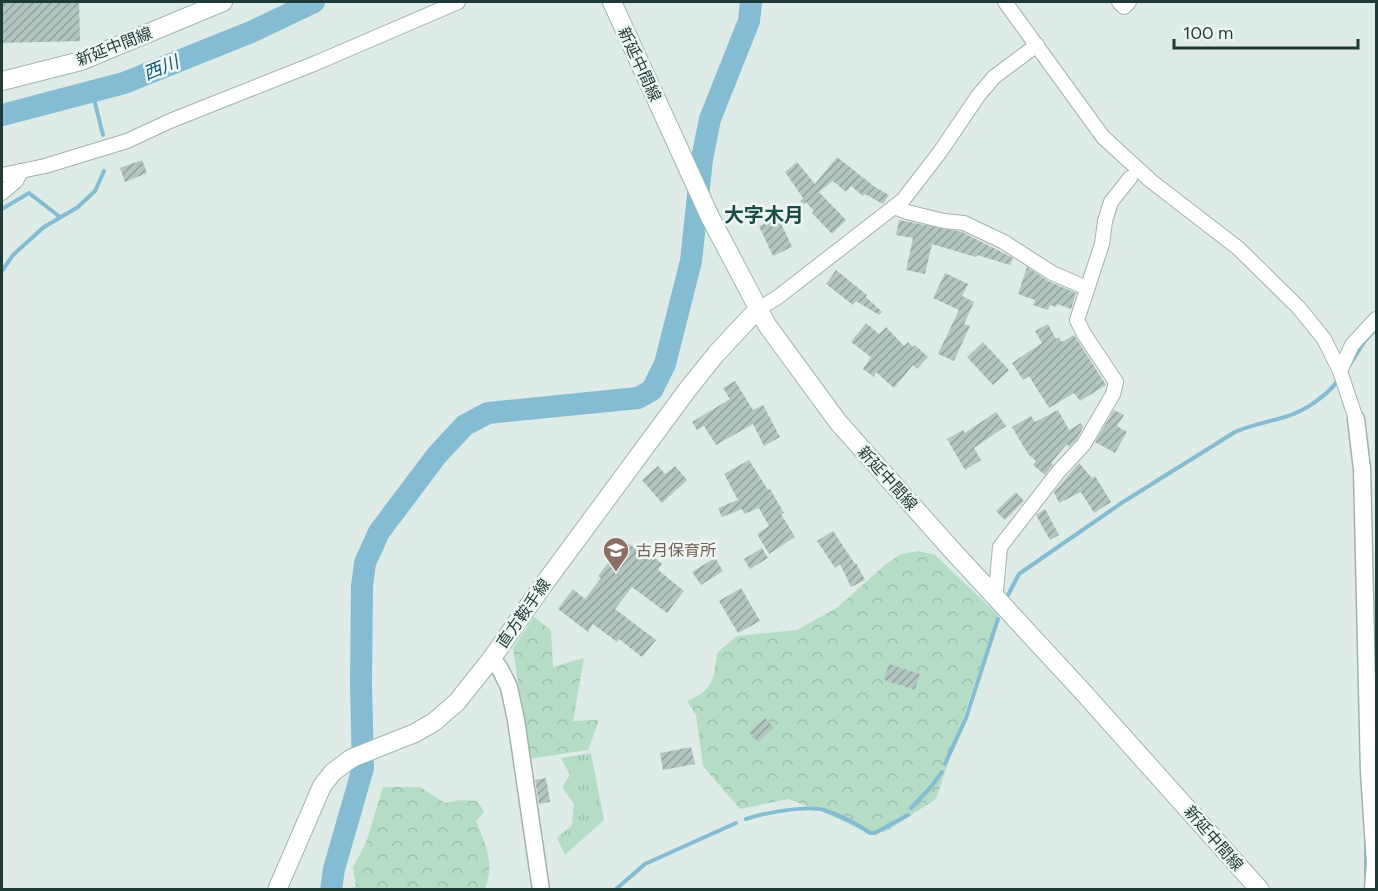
<svg xmlns="http://www.w3.org/2000/svg" width="1378" height="891" font-family="Figtree,'Noto Sans JP',sans-serif">
	<defs>
		<pattern id="grass-tufts" width="24" height="20" patternUnits="userSpaceOnUse" patternTransform="scale(1.5)"><rect width="24" height="20" fill="#b5ddc6"/><path d="M3 7l-1-3M5 7V3M7 7l1-3M15 17l-1-3M17 17v-4M19 17l1-3" fill="none" stroke="#9bbfab"/></pattern>
		<pattern id="forest-crowns" width="20" height="18" patternUnits="userSpaceOnUse" patternTransform="scale(1.5)"><rect width="20" height="18" fill="#b5ddc6"/><path d="M2 6a3 3 0 1 1 6 0M12 15a3 3 0 1 1 6 0" fill="none" stroke="#9bbfab"/></pattern>
		<pattern id="building-hatch" width="6" height="6" patternUnits="userSpaceOnUse" patternTransform="scale(1.5)"><rect width="6" height="6" fill="#b3c5c0"/><path d="M-1 1l2-2M0 6l6-6M5 7l2-2" fill="none" stroke="#91a19d"/></pattern>
	</defs>
	<rect width="100%" height="100%" fill="#deebe7"/>
	<!-- grass -->
	<polygon fill="url(#grass-tufts)" points="591,753 604,820 565,855 557,838 572,825 574,804 562,787 570,775 561,758"/>
	<!-- forest -->
	<g fill="url(#forest-crowns)">
		<path d="M918 551 935 555 998 615 936 799 885 832 864 831 823 812 788 799 740 809 703 766 696 715 687 701C713 690 714 680 717 653L737 636 797 630 838 607 886 564 901 554Z"/>
		<polygon points="534,617 551,630 553,667 584,658 573,721 599,720 588,750 529,759 513,648"/>
		<path d="M383 787H420L445 803 460 800 477 801 484 812 476 821C486 845 495 864 485 889H345L356 887 353 867 366 843Z"/>
	</g>
	<g fill="none" stroke-linecap="round" stroke-linejoin="round">
		<!-- stream -->
		<g stroke="#83bcd3" stroke-width="4">
			<polyline points="92,91 103,135"/>
			<polyline points="2,209 29,193 60,217"/>
			<polyline points="2,271 13,255 44,227 78,207 95,191 104,171"/>
			<polyline points="1349,366 1364,342 1376,329"/>
			<path d="M1008 595 1019 574 1123 502 1235 432C1251 425 1268 422 1285 417 1305 411 1327 396 1339 379"/>
			<polyline points="945,764 966,718 998,619"/>
			<polyline points="911,808 931,787 942,772"/>
			<path d="M746 819C763 813 807 805 824 810 839 815 857 824 870 833H875L908 815"/>
			<polyline points="1366,842 1366,877"/>
			<polyline points="615,890 645,864 736,823"/>
		</g>
		<!-- river -->
		<g stroke="#83bcd3" stroke-width="22">
			<polyline points="2,115 124,83 251,32 314,2"/>
			<polyline points="331,890 334,869 363,768 361,684 362,586 365,563 379,532 437,455 465,425 488,413 638,398 652,390 665,364 691,261 702,159 710,119 749,21 751,2"/>
		</g>
	</g>
	<!-- building -->
	<g fill="url(#building-hatch)">
		<polygon points="2,2 79,2 80,41 2,43"/>
		<polygon points="837,157 875,187 889,195 883,204 865,194 863,196 851,186 846,192 833,181 819,192 846,220 832,234 812,213 814,211 806,202 804,204 800,201 803,198 785,172 797,162 815,184"/>
		<polygon points="142,160 147,173 125,182 120,168"/>
		<polygon points="778,217 792,247 773,256 759,226"/>
		<polygon points="899,220 962,232 1013,258 1010,265 977,255 976,257 932,244 925,274 906,270 913,238 896,235"/>
		<polygon points="1027,267 1048,281 1076,293 1071,309 1057,304 1056,307 1050,305 1048,310 1033,305 1035,300 1018,294"/>
		<polygon points="836,270 867,295 866,297 882,312 879,315 856,301 853,305 826,284"/>
		<polygon points="945,273 968,284 962,296 974,302 964,324 970,326 954,361 938,354 959,310 933,298"/>
		<polygon points="866,323 879,334 886,327 904,346 908,342 913,347 915,345 928,357 917,369 913,365 894,388 876,372 874,377 863,369 871,357 851,342"/>
		<polygon points="1048,324 1056,339 1059,337 1062,342 1074,335 1106,385 1080,401 1074,393 1049,408 1029,376 1023,380 1012,363 1042,343 1035,331"/>
		<polygon points="983,342 1009,370 993,385 967,357"/>
		<polygon points="735,381 753,410 763,405 780,437 764,446 753,424 716,445 704,426 697,430 692,422 730,399 723,388"/>
		<polygon points="1058,410 1069,430 1081,423 1083,427 1077,439 1069,447 1067,444 1051,463 1053,464 1045,475 1033,465 1036,461 1028,454 1012,427 1031,416 1035,422"/>
		<polygon points="1114,410 1124,415 1117,426 1127,432 1115,453 1095,442"/>
		<polygon points="996,412 1006,426 974,448 981,460 965,470 947,439 963,430 965,433"/>
		<polygon points="749,460 768,490 770,489 784,513 781,514 795,537 769,554 757,534 769,526 759,508 744,514 742,509 722,517 718,508 738,500 724,474"/>
		<polygon points="1079,463 1092,478 1095,476 1111,502 1094,513 1081,492 1059,503 1054,492"/>
		<polygon points="658,466 665,474 675,466 687,480 662,503 642,480"/>
		<polygon points="1016,492 1024,501 1005,520 996,511"/>
		<polygon points="1045,509 1059,535 1050,540 1036,515"/>
		<polygon points="833,531 855,564 856,563 865,580 851,587 840,564 835,568 817,541"/>
		<polygon points="625,541 645,556 648,552 662,564 658,570 684,591 667,613 632,587 615,609 656,640 642,657 619,639 617,642 593,624 588,632 558,609 573,589 585,599 601,578 598,576"/>
		<polygon points="762,548 768,558 750,569 744,559"/>
		<polygon points="715,558 723,571 701,585 692,572"/>
		<polygon points="741,588 760,621 738,633 719,601"/>
		<polygon points="889,664 920,674 915,690 884,680"/>
		<polygon points="765,718 774,728 758,742 749,732"/>
		<polygon points="691,747 695,764 663,770 660,753"/>
		<polygon points="546,778 550,802 539,804 535,780"/>
	</g>
	<g fill="none" stroke-linecap="round" stroke-linejoin="round">
		<!-- minor casing -->
		<g stroke="#a1b3af" stroke-width="16">
			<g id="minor">
				<polyline points="1005,2 1103,137 1151,181 1238,248 1299,308 1324,339 1340,371 1356,419"/>
				<polyline points="1119,2 1124,7 1129,2"/>
				<polyline points="2,175 45,166 127,141 170,121 316,63 458,2"/>
				<polyline points="2,193 16,181 21,171"/>
				<polyline points="894,207 907,212 944,221 964,223 1004,242 1052,273 1087,288"/>
				<polyline points="758,309 778,297 903,200 940,152 978,96 994,77 1037,45"/>
				<polyline points="1340,371 1352,345 1376,319"/>
				<polyline points="994,596 996,591 1000,547 1059,471 1084,444 1113,394 1116,382 1084,334 1077,320 1102,244 1105,221 1111,202 1130,178"/>
			</g>
		</g>
		<!-- tertiary casing -->
		<g stroke="#a1b3af" stroke-width="19">
			<g id="tertiary">
				<polyline points="1356,419 1362,469 1369,772 1375,863 1373,890"/>
				<polyline points="492,658 500,669 509,687 516,720 541,890"/>
			</g>
		</g>
		<!-- secondary casing -->
		<g stroke="#9db7b1" stroke-width="20">
			<g id="secondary">
				<polyline points="612,2 710,217 767,325 838,422 951,549 1083,692 1260,890"/>
				<polyline points="2,81 81,61 223,2"/>
				<polyline points="277,890 322,786 333,772 352,758 415,733 434,722 457,702 492,658 544,584 688,389 716,354 758,309"/>
			</g>
		</g>
		<!-- minor -->
		<use href="#minor" stroke="#fff" stroke-width="14"/>
		<!-- tertiary -->
		<use href="#tertiary" stroke="#fff" stroke-width="16"/>
		<!-- secondary -->
		<use href="#secondary" stroke="#fff" stroke-width="18"/>
	</g>
	<!-- icons -->
	<defs>
		<g id="school-pin" transform="scale(1.35)"><path d="M0 17L-7.5 6A9.5 9.5 0 1 1 7.5 6Z" fill="#8d6e63" stroke="#eef7f4"/><path d="M0-5L7-2L0 1L-7-2ZM-4 1L0 2.5L4 1V4Q0 6-4 4Z" fill="#fff"/></g>
	</defs>
	<g fill-rule="evenodd">
		<use href="#school-pin" x="616" y="550"/>
	</g>
	<g text-anchor="middle" stroke-width="5" stroke-linejoin="round" paint-order="stroke">
		<!-- street labels -->
		<g font-size="16" fill="#1f3b37" stroke="#eef7f4">
			<text transform="translate(114 46) rotate(-21)" y="6">新延中間線</text>
			<text transform="translate(640 64) rotate(65)" y="6">新延中間線</text>
			<text transform="translate(888 478) rotate(48)" y="6">新延中間線</text>
			<text transform="translate(523 613) rotate(-55)" y="6">直方鞍手線</text>
			<text transform="translate(1214 838) rotate(49)" y="6">新延中間線</text>
		</g>
		<!-- education labels -->
		<g font-size="16" fill="#785e54" stroke="#eef7f4" text-anchor="start">
			<text x="636" y="556">古月保育所</text>
		</g>
		<!-- water labels -->
		<g font-size="18" font-style="italic" fill="#175b79" stroke="#eef7f4">
			<text transform="translate(161 68) rotate(-22)" y="6">西川</text>
		</g>
		<!-- quarter labels -->
		<g font-size="20" font-weight="bold" fill="#1a4d48" stroke="#eef7f4">
			<text x="764" y="222">大字木月</text>
		</g>
	</g>
	<!-- border -->
	<rect width="1378" height="891" fill="none" stroke="#1f3b37" stroke-width="6"/>
	<!-- scale -->
	<path d="M1174 39v9h184v-9" fill="none" stroke="#1f3b37" stroke-width="3"/>
	<text x="1183" y="39" font-size="18" fill="#1f3b37" stroke="#eef7f4" stroke-width="4.5" paint-order="stroke">100 m</text>
</svg>
